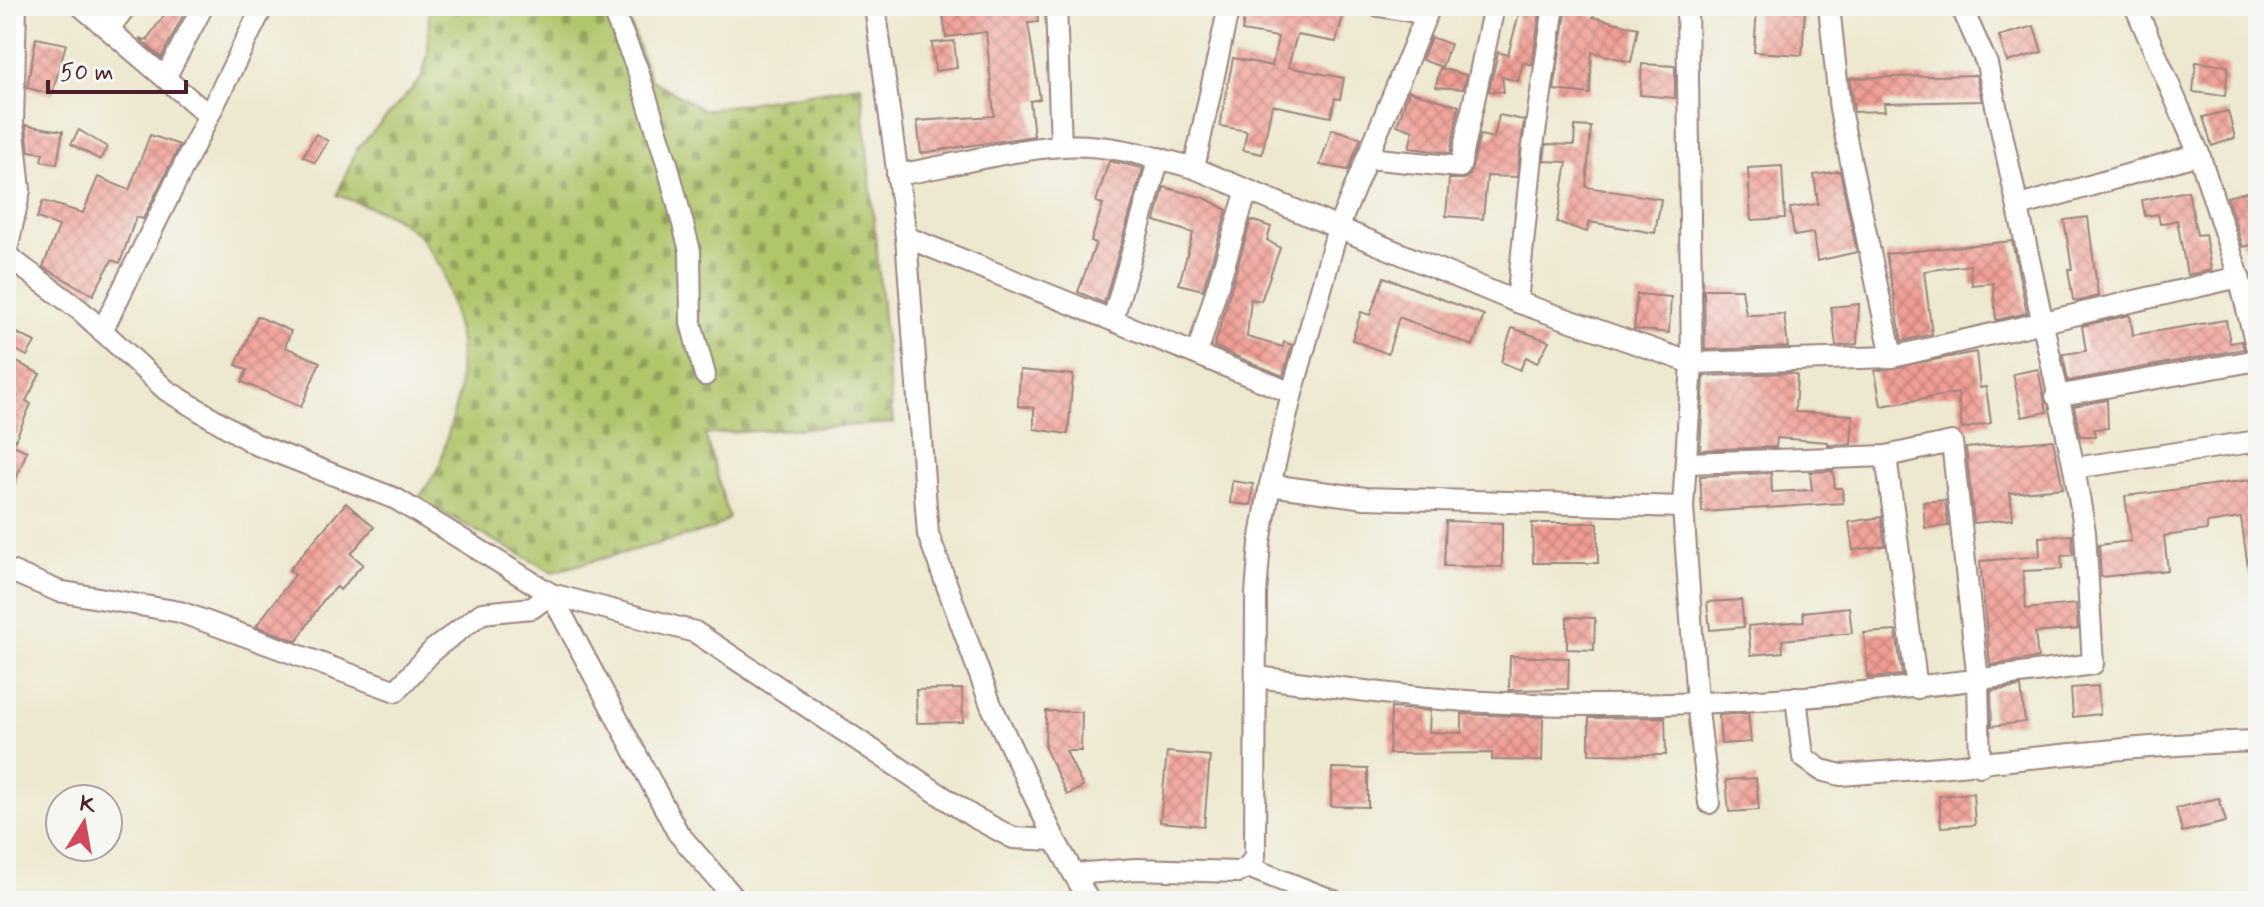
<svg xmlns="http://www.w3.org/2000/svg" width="2264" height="907" font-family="Mynerve,sans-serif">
	<defs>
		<pattern id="cemetery-stones" width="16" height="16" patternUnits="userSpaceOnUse" patternTransform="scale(2)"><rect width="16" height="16" fill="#afc66b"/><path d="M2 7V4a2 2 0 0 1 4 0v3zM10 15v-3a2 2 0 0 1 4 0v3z" fill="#90a058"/></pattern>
		<pattern id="building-cross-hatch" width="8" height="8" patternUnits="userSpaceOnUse" patternTransform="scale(2)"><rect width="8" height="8" fill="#f19e95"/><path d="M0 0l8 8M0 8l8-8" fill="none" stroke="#c5807a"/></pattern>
	</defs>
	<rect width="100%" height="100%" fill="#f6f6f2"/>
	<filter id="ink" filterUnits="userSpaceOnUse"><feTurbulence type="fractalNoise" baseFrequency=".0125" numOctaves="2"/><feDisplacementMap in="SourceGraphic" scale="16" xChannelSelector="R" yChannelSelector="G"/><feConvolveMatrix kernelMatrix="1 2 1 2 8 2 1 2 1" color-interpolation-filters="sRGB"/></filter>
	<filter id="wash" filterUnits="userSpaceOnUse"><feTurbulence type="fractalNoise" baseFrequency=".006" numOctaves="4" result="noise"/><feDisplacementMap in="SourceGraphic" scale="32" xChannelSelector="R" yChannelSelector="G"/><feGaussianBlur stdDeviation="1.8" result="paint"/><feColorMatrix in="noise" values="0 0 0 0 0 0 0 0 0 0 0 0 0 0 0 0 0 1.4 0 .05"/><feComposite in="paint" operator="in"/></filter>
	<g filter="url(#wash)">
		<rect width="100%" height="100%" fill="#ede8cf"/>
		<!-- cemetery -->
		<polygon fill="url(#cemetery-stones)" stroke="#7c724b" stroke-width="2" points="429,6 624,6 650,79 704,110 861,85 893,423 705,434 729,518 713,529 552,572 418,499 439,468 459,393 460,341 443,270 418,234 391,215 337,195 357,149 421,79 428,55"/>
		<g id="blocks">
			<!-- building -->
			<g fill="url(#building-cross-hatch)">
				<polygon points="171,6 188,6 161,58 139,38 149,41 147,39"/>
				<polygon points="1037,6 1038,22 1028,23 1040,99 1030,101 1034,136 921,153 917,121 994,116 986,32 946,37 942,7"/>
				<polygon points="1246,6 1345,8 1336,42 1297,35 1288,67 1344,78 1340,99 1335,98 1331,117 1272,105 1262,154 1243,150 1247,131 1220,126 1233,58 1272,66 1278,37 1242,31"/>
				<polygon points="1521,6 1541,6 1532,65 1523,62 1518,81 1502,77 1504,92 1489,91 1498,52 1508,55"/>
				<polygon points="1567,6 1597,6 1593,17 1638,28 1631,62 1592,52 1590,94 1554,90"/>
				<polygon points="1757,8 1805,11 1802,55 1754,52"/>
				<polygon points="2034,26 2042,52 2007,62 1999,36"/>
				<polygon points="1431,37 1450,44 1442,67 1422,60"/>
				<polygon points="36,38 66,44 52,94 27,88"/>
				<polygon points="954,41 957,68 935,71 932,43"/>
				<polygon points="2196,62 2228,66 2225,96 2193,92"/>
				<polygon points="1642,64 1675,66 1675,98 1640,95"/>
				<polygon points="1440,68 1466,75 1463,89 1436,87"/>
				<polygon points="1976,75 1982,101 1884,103 1885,111 1854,112 1850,78"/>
				<polygon points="1409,91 1459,106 1450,153 1409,148 1413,131 1397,125"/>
				<polygon points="2228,111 2235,138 2212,146 2203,117"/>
				<polygon points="1499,115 1524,120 1517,177 1487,176 1483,219 1446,216 1449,179 1464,179 1470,175 1480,135 1494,138"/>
				<polygon points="26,125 63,131 57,164 41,161 43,153 29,151"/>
				<polygon points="1575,126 1591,127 1586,187 1661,199 1655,233 1589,222 1587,232 1557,222 1567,162 1544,161 1546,144 1574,145"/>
				<polygon points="1332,129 1361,138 1348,170 1320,165"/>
				<polygon points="79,130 107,147 100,160 71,144"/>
				<polygon points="316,134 328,141 315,163 303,156"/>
				<polygon points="150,135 180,145 143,219 136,217 120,263 112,260 93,295 43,267 59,226 37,218 43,201 83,213 98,177 129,190"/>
				<polygon points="1109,161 1143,168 1104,303 1078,292 1096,243 1091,241 1103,204 1096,202"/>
				<polygon points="1782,166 1785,218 1751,220 1748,168"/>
				<polygon points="1840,171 1857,252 1817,261 1813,233 1794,236 1790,208 1818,204 1814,175"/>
				<polygon points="1164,187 1205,198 1227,210 1203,290 1179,284 1193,233 1155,221"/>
				<polygon points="2258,189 2258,243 2243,247 2227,197"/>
				<polygon points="2188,191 2197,235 2205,234 2211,270 2187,275 2177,220 2160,224 2158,214 2145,216 2142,200"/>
				<polygon points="2088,217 2098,296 2079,301 2073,300 2068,269 2072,269 2064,220"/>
				<polygon points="1251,220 1271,227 1267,240 1280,248 1261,301 1251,299 1247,337 1283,347 1284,342 1292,345 1283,376 1214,347"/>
				<polygon points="2012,241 2027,313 1996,320 1993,283 1972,285 1970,265 1924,271 1932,334 1902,341 1886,254"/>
				<polygon points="1384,277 1484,315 1473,346 1399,317 1388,354 1352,340 1361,312 1370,315"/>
				<polygon points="1704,289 1742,289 1746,315 1784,314 1788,347 1705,350"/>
				<polygon points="1637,294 1671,297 1669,333 1634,329"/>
				<polygon points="1859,304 1857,344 1836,346 1831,307"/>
				<polygon points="2130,315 2133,335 2226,320 2230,343 2242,341 2244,349 2068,381 2063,354 2086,351 2082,326"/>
				<polygon points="257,316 291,331 285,347 320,362 301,407 242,382 247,370 236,365"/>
				<polygon points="1512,328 1549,341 1537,363 1526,357 1520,370 1501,362"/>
				<polygon points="17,333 35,342 27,356 9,346"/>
				<polygon points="1976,352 1980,388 1986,387 1991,423 1962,429 1958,393 1881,406 1875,371"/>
				<polygon points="13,360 40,374 26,401 31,404 13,445 27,451 7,502 6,373"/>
				<polygon points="2038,369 2047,412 2022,417 2013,374"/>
				<polygon points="1020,370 1073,375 1068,434 1034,429 1034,408 1018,406"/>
				<polygon points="1791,373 1797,375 1795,412 1853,415 1851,444 1828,445 1828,442 1777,438 1776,447 1700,450 1704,376"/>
				<polygon points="2107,400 2108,428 2094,429 2095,436 2080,436 2074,406"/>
				<polygon points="2053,440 2063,488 2010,493 2013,519 1974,523 1966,448"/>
				<polygon points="1833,471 1835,488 1842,488 1843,503 1702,512 1700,476 1771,473 1772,492 1812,490 1810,472"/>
				<polygon points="2258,479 2258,574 2249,574 2241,518 2207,523 2207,530 2164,536 2168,570 2101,577 2099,545 2131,541 2125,496"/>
				<polygon points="1232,481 1253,484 1251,505 1230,503"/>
				<polygon points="1945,500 1948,526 1925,528 1923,502"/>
				<polygon points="346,503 374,527 351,554 363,564 340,590 337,587 324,599 297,641 256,626 295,575 289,570"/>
				<polygon points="1881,517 1885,546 1853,550 1849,522"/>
				<polygon points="1446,521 1502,523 1502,567 1444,566"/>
				<polygon points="1532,523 1598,523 1598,563 1533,563"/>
				<polygon points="2072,535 2073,555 2061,556 2062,569 2023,571 2026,609 2076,604 2078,629 2035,633 2038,658 1990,665 1980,561 2040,556 2039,537"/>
				<polygon points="1741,600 1744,627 1710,630 1707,602"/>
				<polygon points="1849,607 1852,633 1782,640 1783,652 1751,655 1748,626 1804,621 1803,612"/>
				<polygon points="1567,617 1595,618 1594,650 1567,649"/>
				<polygon points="1896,631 1902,675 1868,678 1864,633"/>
				<polygon points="1510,656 1569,658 1568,689 1509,690"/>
				<polygon points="2098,686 2100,714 2073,717 2071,688"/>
				<polygon points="2021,687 2025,722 1992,726 1991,691"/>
				<polygon points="962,689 963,722 917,723 916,690"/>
				<polygon points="1391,708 1430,711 1429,732 1462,733 1462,714 1543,717 1542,761 1492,760 1492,753 1389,754"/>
				<polygon points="1046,711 1082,712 1081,751 1066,751 1083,787 1067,795 1045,748"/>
				<polygon points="1748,713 1751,742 1721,744 1719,715"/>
				<polygon points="1665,717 1666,755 1589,754 1589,718"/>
				<polygon points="1167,752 1210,756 1204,826 1160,822"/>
				<polygon points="1332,768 1368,769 1368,807 1331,806"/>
				<polygon points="1756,778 1759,810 1729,812 1726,780"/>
				<polygon points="1973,793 1975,825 1941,827 1939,796"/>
				<polygon points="2219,798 2226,822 2182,832 2176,808"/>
			</g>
		</g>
	</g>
	<g filter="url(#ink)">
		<use href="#blocks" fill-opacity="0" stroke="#9c847d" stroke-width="2"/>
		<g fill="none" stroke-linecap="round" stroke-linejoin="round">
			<!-- minor casing -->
			<g stroke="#9c847d" stroke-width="24">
				<g id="minor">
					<polyline points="81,6 207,114"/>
					<polyline points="611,6 637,68 667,163 690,251 691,323 705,375"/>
					<polyline points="875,6 906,237 928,534 991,705 1055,840 1089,901"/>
					<polyline points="1056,6 1061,146"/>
					<polyline points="1379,6 1427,14"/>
					<polyline points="1687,6 1692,363 1683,507 1697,702 1709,803"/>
					<polyline points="1829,6 1840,110 1892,357"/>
					<polyline points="2135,6 2199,154 2239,277 2258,353"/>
					<polyline points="109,29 126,6"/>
					<polyline points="166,76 203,6"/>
					<polyline points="1367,158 1460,167 1494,6"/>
					<polyline points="1194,168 1229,6"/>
					<path d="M897 175C951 166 1007 150 1061 146 1106 143 1151 156 1194 168L1517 302 1692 363 1892 357 2239 277"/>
					<polyline points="2020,206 2199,154"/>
					<polyline points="906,237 1292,393"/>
					<polyline points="6,254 20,190 13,122 16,6"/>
					<polyline points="6,255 81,311 166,390 255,444 396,499 551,594 695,632 972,816 1013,838 1055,840"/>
					<polyline points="1517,302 1533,146 1554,6"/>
					<polyline points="1113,319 1159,158"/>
					<polyline points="102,331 263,6"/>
					<polyline points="1197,354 1247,190"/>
					<polyline points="2056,396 2258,360"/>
					<polyline points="1886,456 1917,688"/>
					<polyline points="1688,463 1886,456 1952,442 1978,681 1980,766"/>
					<polyline points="2074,468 2258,441"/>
					<polyline points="1270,485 1365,498 1683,507"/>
					<polyline points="6,569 58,591 180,612 396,691 434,649 482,613 532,608 551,594 678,833 737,901"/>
					<path d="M1256 677C1326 685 1396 697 1466 701 1675 714 1886 694 2093 664L2085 532 2074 468 1987 64 1961 6"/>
					<path d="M1796 697 1803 757 1821 770 1841 775C1981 766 2118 745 2258 741"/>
					<polyline points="1248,867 1334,901"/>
					<polyline points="1074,874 1136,869 1238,872 1248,867 1255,856 1256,594 1260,543 1270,485 1292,393 1338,228 1430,6"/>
				</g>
			</g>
			<!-- minor -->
			<use href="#minor" stroke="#fff" stroke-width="20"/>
		</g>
	</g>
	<!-- margin -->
	<rect width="2264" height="907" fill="none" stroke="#f6f6f2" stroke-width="32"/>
	<!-- north arrow -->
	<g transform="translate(84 823) rotate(11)"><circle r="38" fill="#f6f6f2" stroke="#b1a0a2" stroke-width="2"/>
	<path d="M0-6L14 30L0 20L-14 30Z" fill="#d1495b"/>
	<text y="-12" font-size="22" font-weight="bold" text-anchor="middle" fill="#4a1f2b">K</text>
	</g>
	<!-- scale -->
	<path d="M48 80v12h138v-12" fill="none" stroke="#4a1f2b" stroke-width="4"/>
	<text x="60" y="80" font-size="24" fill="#4a1f2b" stroke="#f6f6f2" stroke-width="6" paint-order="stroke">50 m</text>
</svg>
